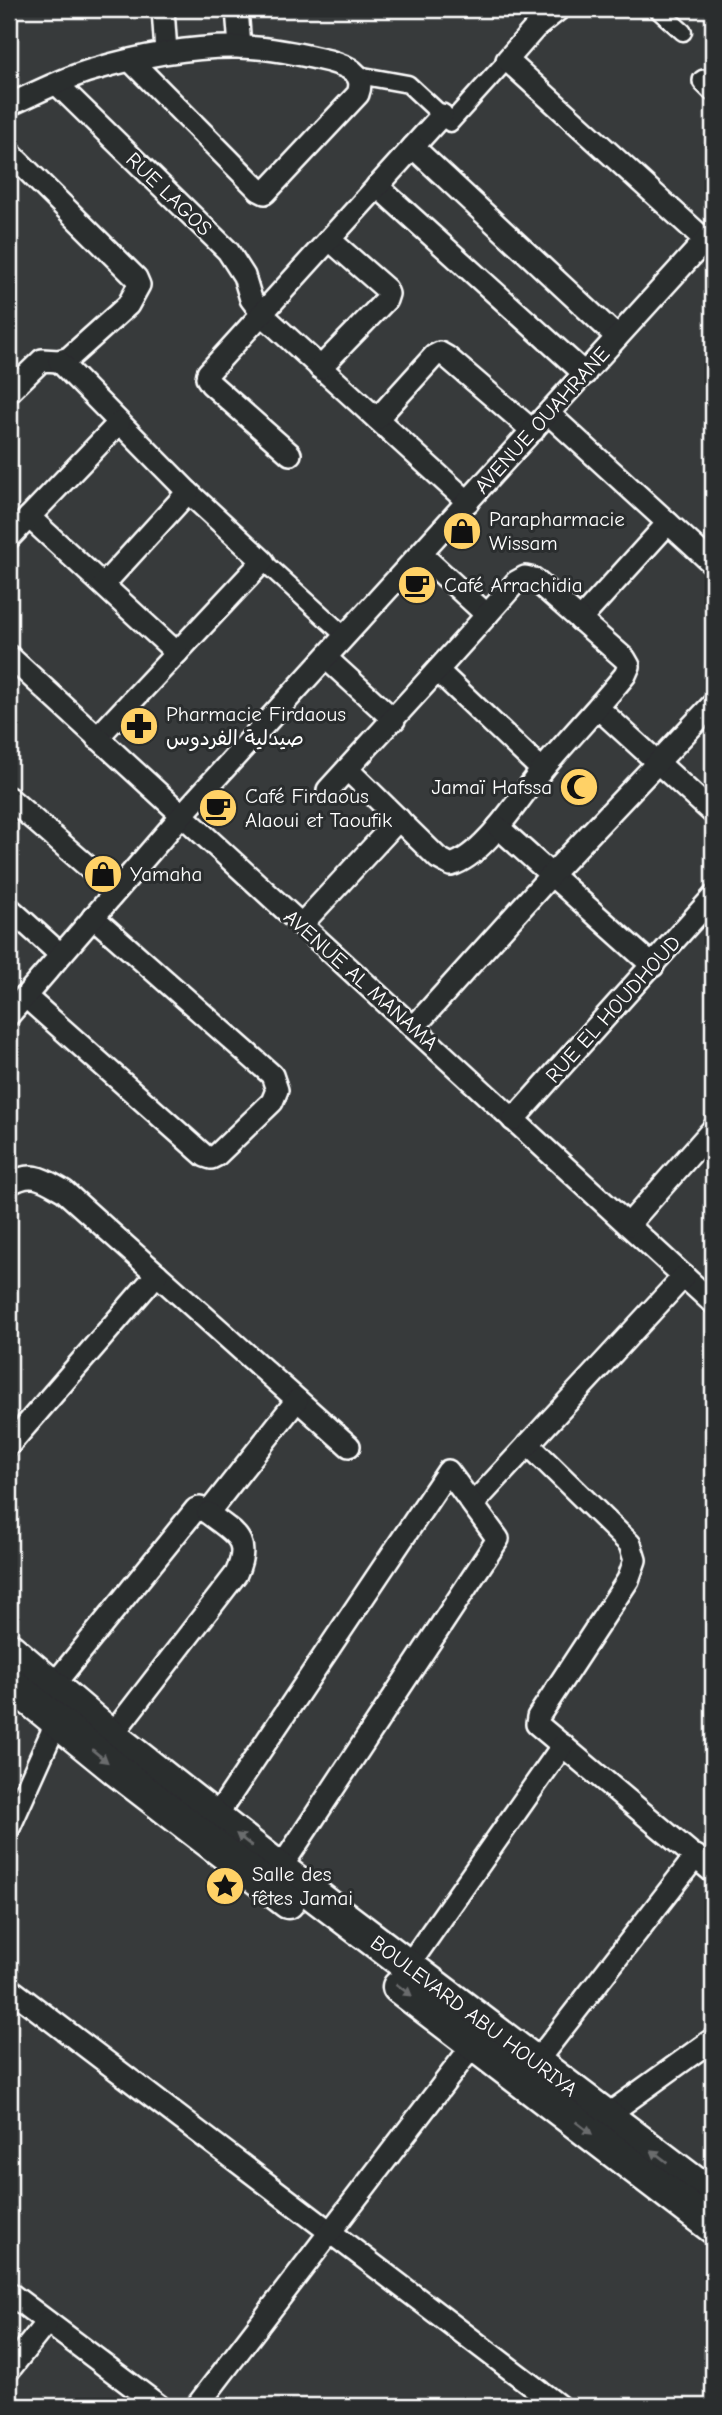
<svg xmlns="http://www.w3.org/2000/svg" width="722" height="2415" font-family="'Comic Neue','Playpen Sans Arabic',sans-serif">
	<rect width="100%" height="100%" fill="#373a3b"/>
	<filter id="ink" filterUnits="userSpaceOnUse"><feTurbulence type="fractalNoise" baseFrequency=".0143" numOctaves="2"/><feDisplacementMap in="SourceGraphic" scale="14" xChannelSelector="R" yChannelSelector="G"/><feConvolveMatrix kernelMatrix="1 2 1 2 8 2 1 2 1" color-interpolation-filters="sRGB"/></filter>
	<g filter="url(#ink)">
		<g fill="none" stroke-linecap="round" stroke-linejoin="round">
			<!-- pedestrian casing -->
			<g stroke="#fff" stroke-width="21">
				<g id="pedestrian">
					<polyline points="657,9 683,32"/>
					<polyline points="358,75 408,84 450,123 507,60"/>
					<polyline points="263,561 346,637"/>
				</g>
			</g>
			<!-- minor casing -->
			<g stroke="#fff" stroke-width="26">
				<g id="minor">
					<polyline points="163,9 166,52"/>
					<polyline points="237,9 240,47"/>
					<polyline points="559,9 535,28 507,60 705,240"/>
					<polyline points="704,81 713,90"/>
					<polyline points="57,84 228,251 244,276 251,299 263,315 468,502"/>
					<path d="M9 105C36 93 64 78 92 70 139 56 190 46 239 47 268 47 301 54 329 61 346 66 366 72 358 94L265 193 259 190 130 60"/>
					<polyline points="413,147 442,115"/>
					<polyline points="9,152 136,278 139,285 128,305 69,358 59,361 42,360 9,392"/>
					<polyline points="377,186 585,374"/>
					<polyline points="59,361 188,492 263,561 97,738"/>
					<polyline points="320,368 386,300 388,294 386,289 330,240"/>
					<polyline points="549,414 713,564"/>
					<polyline points="377,419 434,356 440,353 447,357 533,431"/>
					<polyline points="290,454 211,384 207,378 208,373 413,147 617,337"/>
					<polyline points="29,517 177,653"/>
					<polyline points="9,538 119,423"/>
					<polyline points="421,554 487,615"/>
					<polyline points="104,584 188,492"/>
					<polyline points="580,620 668,523"/>
					<polyline points="9,656 713,1303"/>
					<polyline points="326,658 394,720"/>
					<polyline points="438,671 542,770"/>
					<polyline points="598,708 713,813"/>
					<path d="M328 790C391 721 455 652 516 582L525 577 534 579 625 659 629 666 625 675C599 707 570 737 543 769 519 797 485 855 451 865L438 858 347 769"/>
					<polyline points="9,798 116,891"/>
					<polyline points="498,827 653,966"/>
					<polyline points="9,908 60,954"/>
					<polyline points="301,925 399,819"/>
					<polyline points="25,996 205,1156 211,1158 217,1155 272,1102 277,1090 272,1075 93,917"/>
					<polyline points="9,1015 181,816 713,232"/>
					<polyline points="414,1027 551,875 713,704"/>
					<polyline points="513,1120 713,897"/>
					<path d="M9 1184C32 1170 43 1179 64 1191L349 1446"/>
					<polyline points="628,1225 713,1129"/>
					<polyline points="528,1444 630,1544 635,1560 628,1580 538,1717 537,1724 713,1872"/>
					<polyline points="9,1445 157,1274"/>
					<polyline points="473,1504 684,1276"/>
					<polyline points="52,1687 196,1509 200,1508 208,1513 297,1400"/>
					<path d="M111 1736 236 1574C252 1538 234 1534 208 1513"/>
					<polyline points="215,1818 448,1471 498,1539 280,1869"/>
					<polyline points="9,1828 57,1721"/>
					<polyline points="408,1966 563,1745"/>
					<polyline points="9,1988 559,2406"/>
					<polyline points="536,2062 696,1856"/>
					<polyline points="606,2116 713,2039"/>
					<polyline points="9,2293 159,2406"/>
					<polyline points="9,2370 47,2322"/>
					<polyline points="197,2406 474,2044"/>
				</g>
			</g>
			<!-- secondary casing -->
			<g stroke="#fff" stroke-width="37">
				<g id="secondary">
					<polyline points="9,1649 111,1736 280,1869 713,2197"/>
					<polyline points="9,1682 117,1770 288,1902"/>
					<polyline points="399,1987 713,2227"/>
				</g>
			</g>
			<!-- pedestrian -->
			<use href="#pedestrian" stroke="#2a2d2e" stroke-width="16"/>
			<!-- minor -->
			<use href="#minor" stroke="#2a2d2e" stroke-width="21"/>
			<!-- secondary -->
			<use href="#secondary" stroke="#2a2d2e" stroke-width="32"/>
		</g>
		<!-- one-way arrows -->
		<defs><path id="oneway-solid" d="M-6-.8H1V-3.2L6.5 0L1 3.2V.8H-6Z" transform="scale(1.75)"/></defs>
		<g fill="#6a6c6d">
			<use href="#oneway-solid" transform="translate(100 1756) rotate(39)"/>
			<use href="#oneway-solid" transform="translate(244 1840) rotate(-142)"/>
			<use href="#oneway-solid" transform="translate(404 1990) rotate(37)"/>
			<use href="#oneway-solid" transform="translate(584 2128) rotate(37)"/>
			<use href="#oneway-solid" transform="translate(659 2156) rotate(-143)"/>
		</g>
	</g>
	<!-- icons -->
	<defs>
		<g id="shop-disc" transform="scale(2.0125)"><circle r="9.5" fill="#ffd166" stroke="#2a2d2e"/><path d="M-5-2.5h2.3a2.7 3.5 0 0 1 5.4 0H5L5.5 6h-11ZM-1.5-2.5h3a1.5 2.3 0 0 0-3 0Z" fill="#111"/></g>
		<g id="cafe-disc" transform="scale(2.0125)"><circle r="9.5" fill="#ffd166" stroke="#2a2d2e"/><path d="M-5.5-4.5H6V0H3Q3 3.5 0 3.5H-2.5Q-5.5 3.5-5.5 0ZM3-3.2v2h1.7v-2ZM-6 4.5H4V6H-6Z" fill="#111"/></g>
		<g id="pharmacy-disc" transform="scale(2.0125)"><circle r="9.5" fill="#ffd166" stroke="#2a2d2e"/><path d="M-2-6h4v4h4v4h-4v4h-4v-4h-4v-4h4Z" fill="#111"/></g>
		<g id="mosque-disc" transform="scale(2.0125)"><circle r="9.5" fill="#ffd166" stroke="#2a2d2e"/><path d="M3.5-4.9A6 6 0 1 0 3.5 4.9A5 5 0 1 1 3.5-4.9Z" fill="#111"/></g>
		<g id="sight-disc" transform="scale(2.0125)"><circle r="9.5" fill="#ffd166" stroke="#2a2d2e"/><path d="M0-6L1.8-2.2L6-1.7L2.9 1.2L3.7 5.4L0 3.3L-3.7 5.4L-2.9 1.2L-6-1.7L-1.8-2.2Z" fill="#111"/></g>
	</defs>
	<g fill-rule="evenodd">
		<use href="#shop-disc" x="462" y="531"/>
		<use href="#cafe-disc" x="417" y="585"/>
		<use href="#pharmacy-disc" x="139" y="726"/>
		<use href="#mosque-disc" x="579" y="787"/>
		<use href="#cafe-disc" x="218" y="808"/>
		<use href="#shop-disc" x="103" y="874"/>
		<use href="#sight-disc" x="225" y="1886"/>
	</g>
	<g text-anchor="middle" stroke-width="6" stroke-linejoin="round" paint-order="stroke">
		<!-- street labels -->
		<g font-size="21" fill="#fff" stroke="#2a2d2e">
			<text transform="translate(169 194) rotate(44)" y="7">RUE LAGOS</text>
			<text transform="translate(542 420) rotate(-48)" y="7">AVENUE OUAHRANE</text>
			<text transform="translate(361 980) rotate(42)" y="7">AVENUE AL MANAMA</text>
			<text transform="translate(613 1009) rotate(-48)" y="7">RUE EL HOUDHOUD</text>
			<text transform="translate(474 2016) rotate(37)" y="7">BOULEVARD ABU HOURIYA</text>
		</g>
		<!-- poi labels -->
		<g font-size="21" fill="#fff" stroke="#2a2d2e" text-anchor="start">
			<text x="489" y="526">Parapharmacie<tspan x="489" dy="24">Wissam</tspan></text>
			<text x="444" y="592">Café Arrachidia</text>
			<text x="166" y="721">Pharmacie Firdaous<tspan x="166" dy="24">صيدلية الفردوس</tspan></text>
			<text x="552" y="794" text-anchor="end">Jamaï Hafssa</text>
			<text x="245" y="803">Café Firdaous<tspan x="245" dy="24">Alaoui et Taoufik</tspan></text>
			<text x="130" y="881">Yamaha</text>
			<text x="252" y="1881">Salle des<tspan x="252" dy="24">fêtes Jamai</tspan></text>
		</g>
	</g>
	<!-- margin -->
	<rect width="722" height="2415" fill="none" stroke="#2a2d2e" stroke-width="35"/>
	<rect x="18" y="18" width="687" height="2380" fill="none" stroke="#fff" stroke-width="2.5" filter="url(#ink)"/>
</svg>
